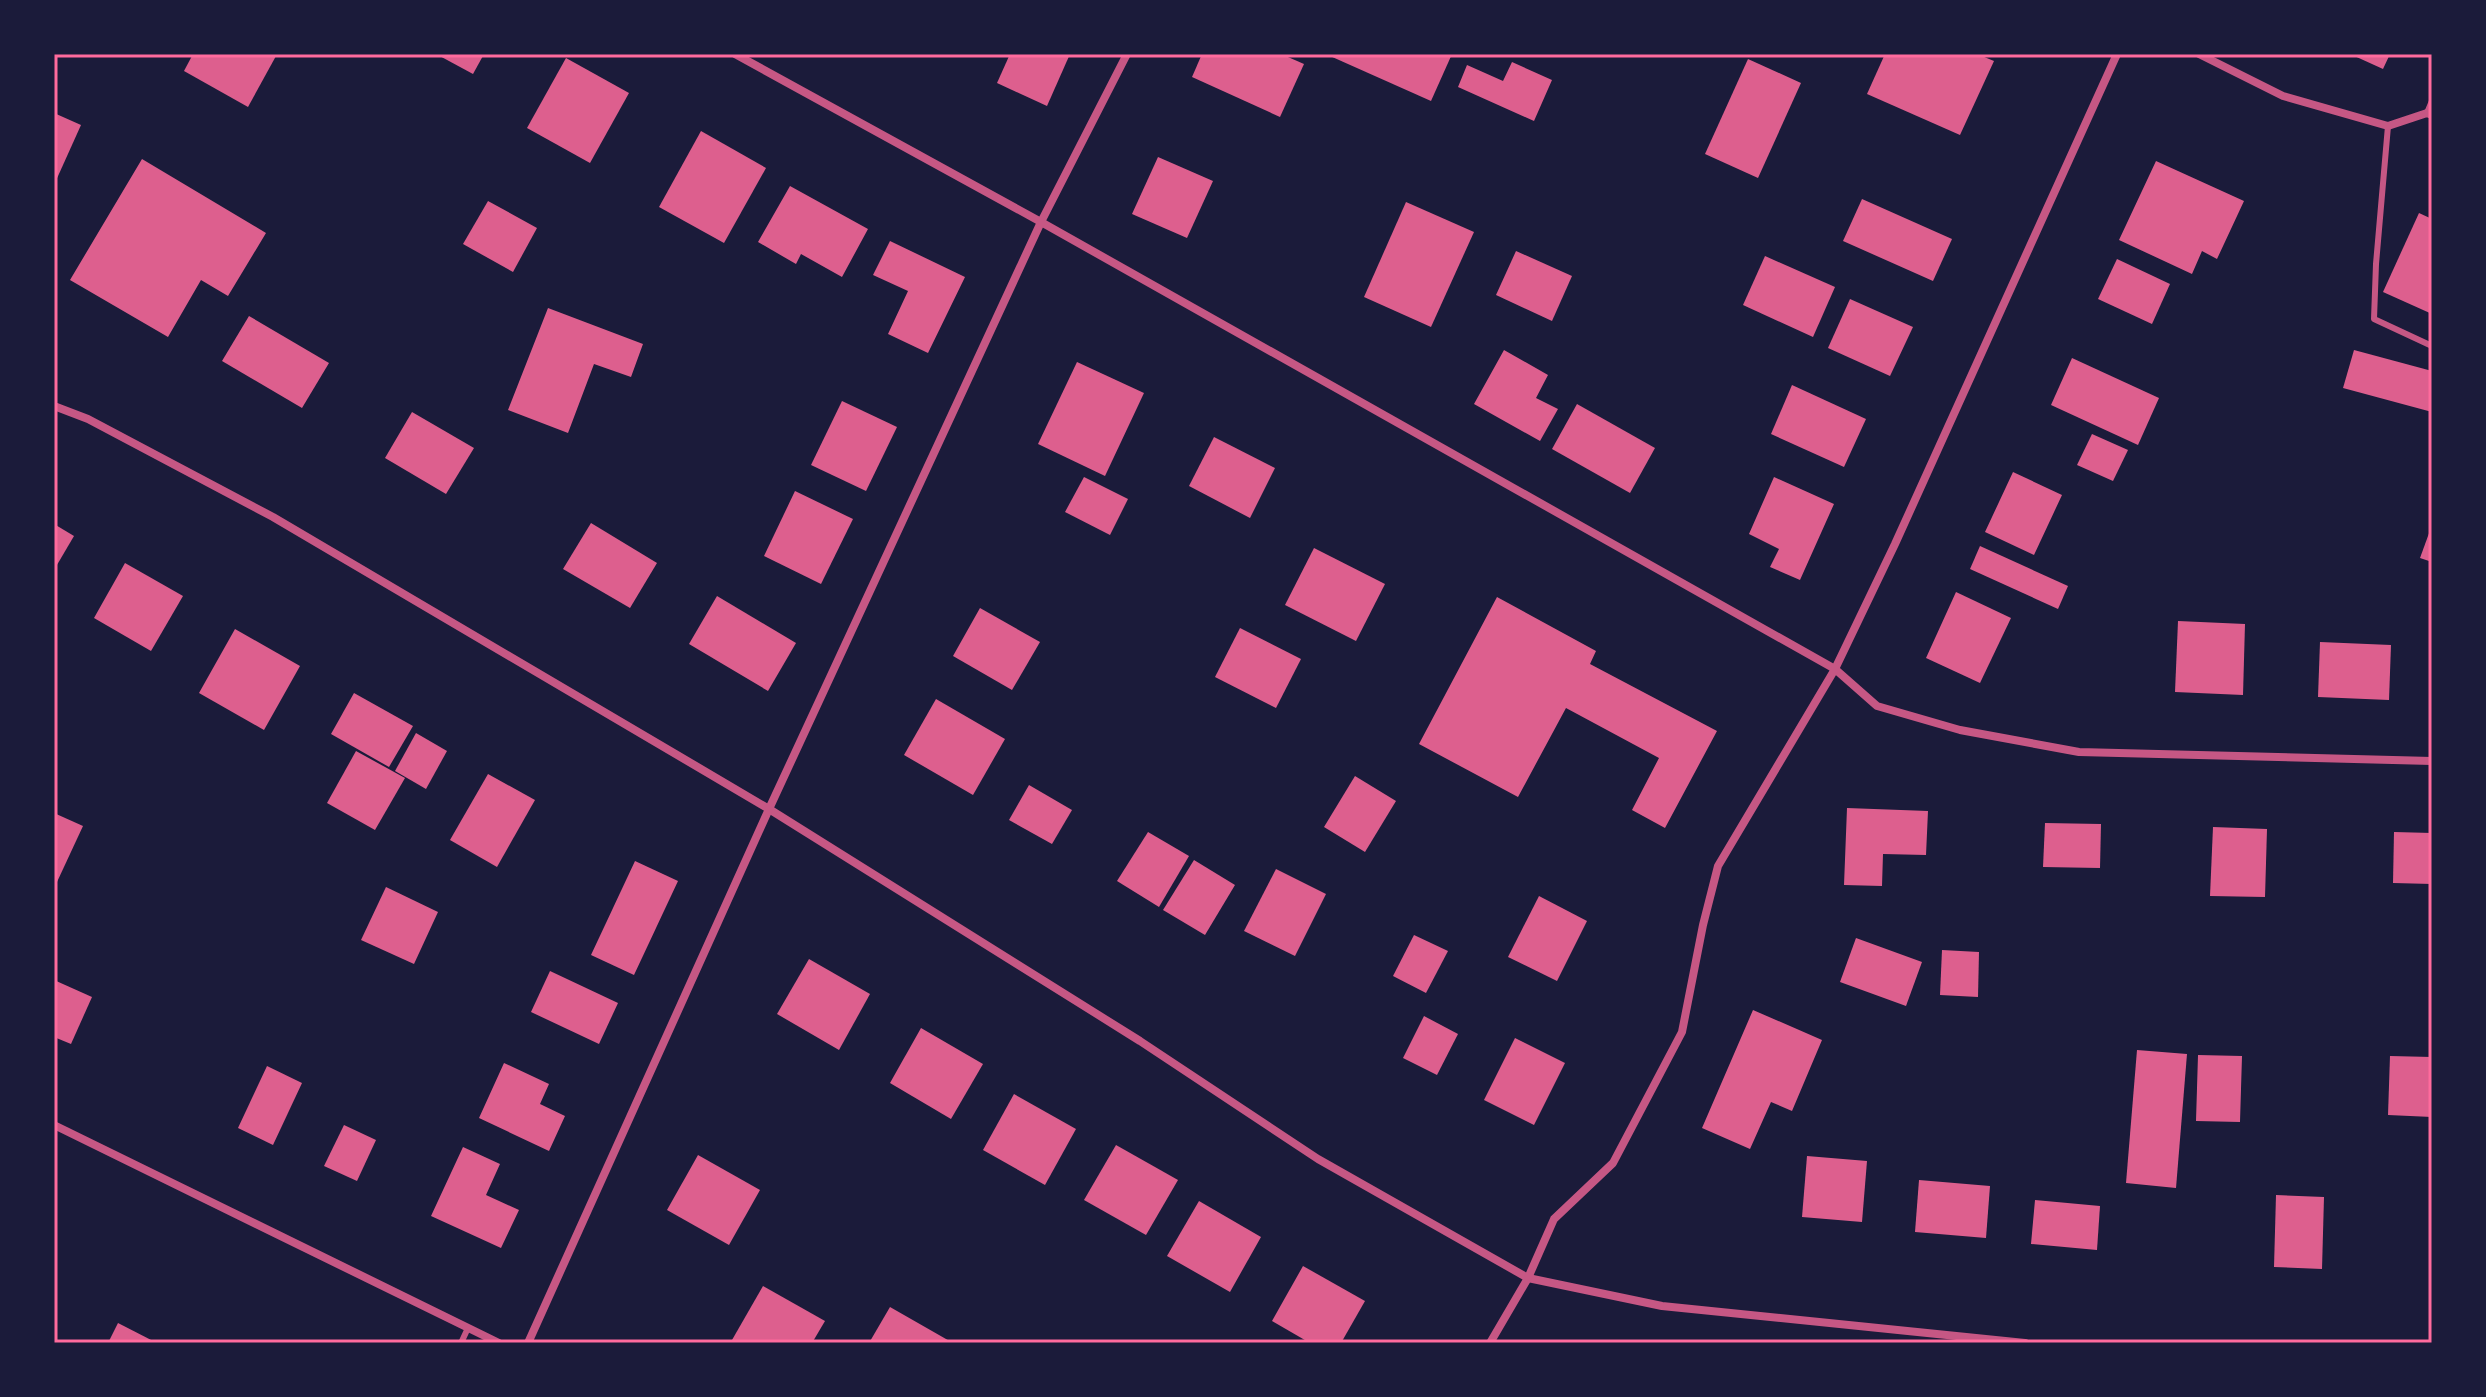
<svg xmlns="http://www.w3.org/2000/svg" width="2486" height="1397" font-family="'Nunito Sans',sans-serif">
	<rect width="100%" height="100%" fill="#1b1b3a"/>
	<!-- building -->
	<g fill="#dd5f8e">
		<polygon points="193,54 272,54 276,56 248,107 184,71"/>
		<polygon points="436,54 484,54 473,74"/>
		<polygon points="1010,54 1070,54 1047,106 997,83"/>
		<polygon points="1202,54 1281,54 1304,64 1280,117 1192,77"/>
		<polygon points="1331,54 1452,54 1431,101 1330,56"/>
		<polygon points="1885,54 1977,54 1994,61 1960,135 1867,94"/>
		<polygon points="2350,54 2390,54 2383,69"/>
		<polygon points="566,58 629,93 590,163 527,128"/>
		<polygon points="1748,59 1801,83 1758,178 1705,154"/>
		<polygon points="1512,62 1552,80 1534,121 1458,87 1467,65 1503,81"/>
		<polygon points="54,113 81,125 54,185"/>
		<polygon points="701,131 766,168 724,243 659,207"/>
		<polygon points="1158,157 1213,181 1187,238 1132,214"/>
		<polygon points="142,159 266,233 228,296 201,280 168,337 70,280"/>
		<polygon points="2156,161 2244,201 2217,259 2202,251 2192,274 2119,240"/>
		<polygon points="790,186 868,229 842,277 801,254 796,264 758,242"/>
		<polygon points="1862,199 1952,239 1933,281 1843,241"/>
		<polygon points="488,201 537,228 513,272 463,244"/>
		<polygon points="1406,202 1474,232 1431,327 1364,297"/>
		<polygon points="2419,213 2432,219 2432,314 2383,292"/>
		<polygon points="890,241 965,277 928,353 888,334 908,291 873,275"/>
		<polygon points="1516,251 1572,276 1552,321 1496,295"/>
		<polygon points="1765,256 1835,287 1813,337 1743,305"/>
		<polygon points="2117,259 2170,284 2152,324 2098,299"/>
		<polygon points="1850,299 1913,327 1890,376 1828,348"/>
		<polygon points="548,308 643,344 631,377 594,364 568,433 508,410"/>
		<polygon points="249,316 329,363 302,408 222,361"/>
		<polygon points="1504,350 1548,375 1536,398 1558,409 1540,441 1474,404"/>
		<polygon points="2354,350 2432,371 2432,412 2343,388"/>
		<polygon points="2072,358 2159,398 2138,445 2051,405"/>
		<polygon points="1077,362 1144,393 1105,476 1038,444"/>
		<polygon points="1792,385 1866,419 1844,467 1771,434"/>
		<polygon points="842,401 897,427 866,491 811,465"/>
		<polygon points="1577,404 1655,448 1630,493 1552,449"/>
		<polygon points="412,412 474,448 446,494 385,458"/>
		<polygon points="2092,434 2128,450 2113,481 2077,465"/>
		<polygon points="1214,437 1275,468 1250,518 1189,486"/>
		<polygon points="2013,472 2062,495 2034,555 1985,532"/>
		<polygon points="1084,477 1128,499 1110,535 1065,512"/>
		<polygon points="1774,477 1834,504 1800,580 1770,567 1779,549 1749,534"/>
		<polygon points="795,491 853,519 821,584 764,556"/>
		<polygon points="591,523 657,563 630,608 563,569"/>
		<polygon points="54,524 74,536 54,570"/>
		<polygon points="2432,525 2432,562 2420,558"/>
		<polygon points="1980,546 2068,586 2058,609 1970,569"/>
		<polygon points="1314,548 1385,584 1356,641 1285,605"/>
		<polygon points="125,563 183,596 151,651 94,618"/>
		<polygon points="1956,592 2011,618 1980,683 1926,658"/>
		<polygon points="717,596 796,643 768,691 689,644"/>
		<polygon points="1497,597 1596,651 1590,664 1717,731 1665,828 1632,810 1659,758 1566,708 1518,797 1419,744"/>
		<polygon points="980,608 1040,642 1012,690 953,656"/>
		<polygon points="2178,621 2245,624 2243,695 2175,692"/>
		<polygon points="1240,628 1301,659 1276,708 1215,677"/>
		<polygon points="235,629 300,666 264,730 199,693"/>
		<polygon points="2320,642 2391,645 2389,700 2318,697"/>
		<polygon points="354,693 413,726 389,767 331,734"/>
		<polygon points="936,699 1005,739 973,795 904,755"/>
		<polygon points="416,733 447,751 426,789 395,771"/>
		<polygon points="356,751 405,778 375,830 327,803"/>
		<polygon points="488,774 535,800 497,867 450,840"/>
		<polygon points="1355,776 1396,801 1365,852 1324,827"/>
		<polygon points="1029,785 1072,810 1052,844 1009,820"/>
		<polygon points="1847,808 1928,811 1926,855 1883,854 1882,886 1844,885"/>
		<polygon points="54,813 83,826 57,882 54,881"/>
		<polygon points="2045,823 2101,824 2100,868 2043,867"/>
		<polygon points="2213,827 2267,829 2265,897 2210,896"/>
		<polygon points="1148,832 1189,856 1159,907 1117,881"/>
		<polygon points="2394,832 2432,833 2432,884 2393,883"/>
		<polygon points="1194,860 1235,885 1205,935 1163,910"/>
		<polygon points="635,861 678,881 634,975 591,955"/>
		<polygon points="1276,869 1326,894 1295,956 1244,931"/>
		<polygon points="386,887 438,912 414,964 361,940"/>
		<polygon points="1539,896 1587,921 1557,981 1508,957"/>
		<polygon points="1414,935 1448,951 1426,993 1393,976"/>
		<polygon points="1856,938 1922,962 1906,1006 1840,982"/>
		<polygon points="1942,950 1979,952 1978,997 1940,995"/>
		<polygon points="809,959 870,994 839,1050 777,1014"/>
		<polygon points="550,971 618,1003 599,1044 531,1012"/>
		<polygon points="54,980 92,997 71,1044 54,1037"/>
		<polygon points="1753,1010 1822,1040 1792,1111 1771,1102 1750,1149 1702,1128"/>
		<polygon points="1424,1016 1458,1034 1437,1075 1403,1058"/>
		<polygon points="921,1028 983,1064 951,1119 890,1083"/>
		<polygon points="1515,1038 1565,1063 1534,1125 1484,1100"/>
		<polygon points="2137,1050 2187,1054 2176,1188 2126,1183"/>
		<polygon points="2198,1055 2242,1056 2240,1122 2196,1121"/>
		<polygon points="2390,1056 2432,1057 2432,1117 2388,1115"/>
		<polygon points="504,1063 549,1084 540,1104 565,1116 549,1151 479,1118"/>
		<polygon points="267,1066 302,1083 273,1145 238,1128"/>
		<polygon points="1014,1094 1076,1129 1045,1185 983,1150"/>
		<polygon points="344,1125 376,1140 357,1181 324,1166"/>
		<polygon points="1116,1145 1178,1180 1146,1235 1084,1200"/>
		<polygon points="463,1147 500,1164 486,1195 519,1210 501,1248 431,1216"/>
		<polygon points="698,1155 760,1190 729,1245 667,1210"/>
		<polygon points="1807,1156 1867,1161 1862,1222 1802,1217"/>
		<polygon points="1919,1180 1990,1186 1986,1238 1915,1232"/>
		<polygon points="2276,1195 2324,1197 2322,1269 2274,1267"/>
		<polygon points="2035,1200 2100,1206 2097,1250 2031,1244"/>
		<polygon points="1199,1201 1261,1237 1230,1292 1167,1256"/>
		<polygon points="1303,1266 1365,1301 1341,1343 1310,1343 1272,1321"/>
		<polygon points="763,1286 825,1321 812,1343 736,1343 732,1340"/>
		<polygon points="890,1307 953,1343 869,1343"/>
		<polygon points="118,1323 157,1343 108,1343"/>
	</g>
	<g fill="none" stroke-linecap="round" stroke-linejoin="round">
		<!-- service -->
		<g stroke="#c65784" stroke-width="6">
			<polyline points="2427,113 2432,101"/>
			<polyline points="2388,126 2376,264 2374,319 2432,346"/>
			<polyline points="461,1343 468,1328"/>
		</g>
		<!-- minor -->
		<g stroke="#c65784" stroke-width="8">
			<polyline points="735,54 1041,222 1835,669 1877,706 1960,730 2079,752 2432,761"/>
			<polyline points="2199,54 2283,96 2388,126 2427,113 2432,115"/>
			<polyline points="54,406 88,419 273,517 769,809 1140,1041 1318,1159 1528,1278 1662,1306 2025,1343"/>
			<polyline points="54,1125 499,1343"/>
			<polyline points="528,1343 769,809 1041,222 1127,54"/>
			<polyline points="1490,1343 1528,1278 1554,1219 1613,1163 1682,1032 1703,925 1718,866 1835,669 1895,544 2117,54"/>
		</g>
	</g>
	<!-- border -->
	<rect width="2486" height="1397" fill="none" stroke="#1b1b3a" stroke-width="112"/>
	<rect x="56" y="56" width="2374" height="1285" fill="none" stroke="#ff6b9d" stroke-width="3"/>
</svg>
